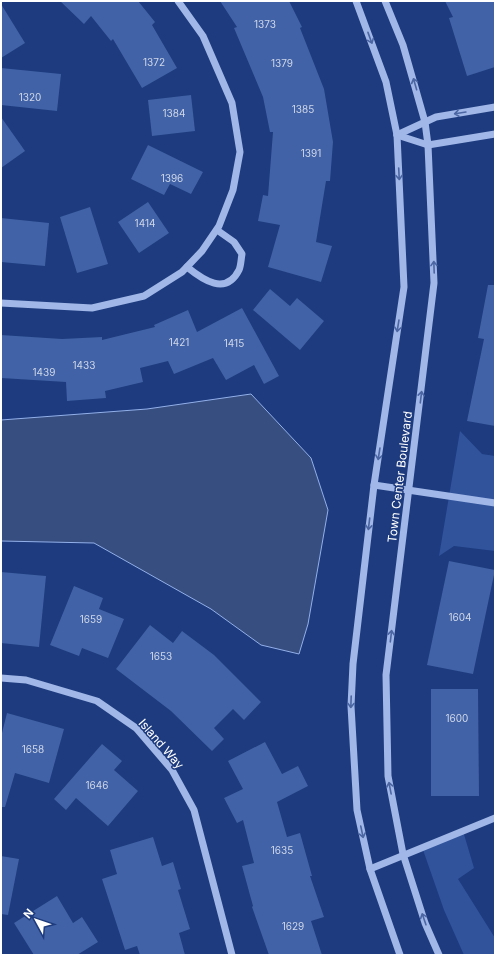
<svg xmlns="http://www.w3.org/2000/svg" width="496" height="956" font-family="Inter,sans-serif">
	<rect width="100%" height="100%" fill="#1d3b7e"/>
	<!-- green -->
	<g fill="#30539c">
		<polygon points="460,431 482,454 495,456 495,551 454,546 439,556"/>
		<polygon points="463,831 474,868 458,879 495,938 495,955 464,955 444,910 422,847"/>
	</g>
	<!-- water -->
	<polygon fill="#374e80" stroke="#93b0ea" points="251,394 311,458 328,510 308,624 299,654 261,645 211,609 94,543 1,541 1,420 147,409"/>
	<!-- building -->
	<g fill="#4162a6">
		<polygon points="60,1 138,1 155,22 152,25 177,68 142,88 113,39 111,41 91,16 84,24"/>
		<polygon points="220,1 289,1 302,27 300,28 324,89 333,142 330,181 326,181 316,242 332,246 321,282 268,267 280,225 258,221 263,195 268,196 273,132 270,132 263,97 234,28 237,27"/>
		<polygon points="445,1 495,1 495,67 467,76 449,18 453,17"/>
		<polygon points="1,4 25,43 1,58"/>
		<polygon points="1,68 61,74 57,111 1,105"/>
		<polygon points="191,95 195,131 152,136 148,100"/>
		<polygon points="1,117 25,151 1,168"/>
		<polygon points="148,145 203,172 191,194 170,184 164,195 131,179"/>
		<polygon points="148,202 169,233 139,253 118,222"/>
		<polygon points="90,207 108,264 77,273 60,217"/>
		<polygon points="1,218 49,223 45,266 1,262"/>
		<polygon points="488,285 495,285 495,426 467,421 484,339 478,338"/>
		<polygon points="270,289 290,306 297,298 324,321 300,350 253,310"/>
		<polygon points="242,308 279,376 264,384 254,365 226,380 213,358 174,374 168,361 140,368 143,382 105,391 106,398 67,401 66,382 1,378 1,335 62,339 102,337 102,340 155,327 154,325 188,310 197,332"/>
		<polygon points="449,561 495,570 473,674 427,665"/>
		<polygon points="1,572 46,576 39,647 1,643"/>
		<polygon points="74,586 103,598 99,609 124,619 108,658 82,648 79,656 50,645"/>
		<polygon points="150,625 173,643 182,631 214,655 261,702 244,720 233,709 214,728 224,739 212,751 171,711 116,669"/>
		<polygon points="431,689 478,689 479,796 431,796"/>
		<polygon points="7,713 64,729 49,783 15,773 5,807 1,807 1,737"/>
		<polygon points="265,742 282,774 298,766 308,786 277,802 287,837 300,833 312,876 310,876 324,917 311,921 322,955 269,955 252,907 253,906 242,866 254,863 243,820 237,823 224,798 243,789 228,761"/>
		<polygon points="102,744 122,761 114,770 138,791 108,826 76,798 66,810 54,799"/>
		<polygon points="153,837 162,866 173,862 181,889 178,890 190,929 179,933 185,955 140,955 137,946 125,950 102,879 117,874 110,850"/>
		<polygon points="1,856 19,859 8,915 1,914"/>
		<polygon points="57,896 73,923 82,917 98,942 77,955 34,955 14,923"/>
	</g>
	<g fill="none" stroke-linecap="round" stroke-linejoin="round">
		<!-- minor -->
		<g stroke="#a0b7e8" stroke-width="7">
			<polyline points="356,1 386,82 397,135 404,287 374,485 353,664 351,706 357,810 370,869 400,955"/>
			<polyline points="385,1 403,45 425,122 428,145 434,283 386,675 388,776 403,854 425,923 439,955"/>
			<polyline points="397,135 436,117 495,107"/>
			<polyline points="397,135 428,145 495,134"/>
			<path d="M187 267C203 280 226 296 239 270 241 266 241 259 242 254L234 242 217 230"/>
			<polyline points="1,303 92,308 144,296 182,272 202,251 219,226 233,190 240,152 232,103 203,36 178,1"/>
			<polyline points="374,485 495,503"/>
			<polyline points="1,678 26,680 97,701 136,728 172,770 194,810 232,955"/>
			<polyline points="370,869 495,818"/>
		</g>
	</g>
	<!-- one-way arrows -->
	<defs><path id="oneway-shaft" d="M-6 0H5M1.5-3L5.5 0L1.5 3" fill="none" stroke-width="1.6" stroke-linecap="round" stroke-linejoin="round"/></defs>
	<g stroke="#4b66a3">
		<use href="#oneway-shaft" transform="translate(370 38) rotate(70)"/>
		<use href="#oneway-shaft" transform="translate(415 84) rotate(-106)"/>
		<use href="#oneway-shaft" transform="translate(460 113) rotate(171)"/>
		<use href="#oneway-shaft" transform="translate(399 174) rotate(87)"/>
		<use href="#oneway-shaft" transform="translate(434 267) rotate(-92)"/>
		<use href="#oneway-shaft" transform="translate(398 326) rotate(99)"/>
		<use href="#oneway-shaft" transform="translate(421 397) rotate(-83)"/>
		<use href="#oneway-shaft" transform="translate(379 454) rotate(99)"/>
		<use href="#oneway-shaft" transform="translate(369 524) rotate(97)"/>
		<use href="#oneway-shaft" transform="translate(391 636) rotate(-83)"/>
		<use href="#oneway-shaft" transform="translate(351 702) rotate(92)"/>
		<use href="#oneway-shaft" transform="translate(390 788) rotate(-101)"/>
		<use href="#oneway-shaft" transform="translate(362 832) rotate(78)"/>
		<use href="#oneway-shaft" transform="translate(424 919) rotate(-109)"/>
	</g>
	<g text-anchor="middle" stroke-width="3" stroke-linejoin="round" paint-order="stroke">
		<!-- number labels -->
		<g font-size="10" fill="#d0d8e9">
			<text x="265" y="28">1373</text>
			<text x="154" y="66">1372</text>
			<text x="282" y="67">1379</text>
			<text x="30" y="101">1320</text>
			<text x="303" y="113">1385</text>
			<text x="174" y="117">1384</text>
			<text x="311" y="157">1391</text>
			<text x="172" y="182">1396</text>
			<text x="145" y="227">1414</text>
			<text x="179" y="346">1421</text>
			<text x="234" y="347">1415</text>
			<text x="84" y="369">1433</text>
			<text x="44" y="376">1439</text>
			<text x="460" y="621">1604</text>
			<text x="91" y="623">1659</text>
			<text x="161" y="660">1653</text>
			<text x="457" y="722">1600</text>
			<text x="33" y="753">1658</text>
			<text x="97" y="789">1646</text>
			<text x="282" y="854">1635</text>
			<text x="293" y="930">1629</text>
		</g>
		<!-- street labels -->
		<g font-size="12" fill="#fff" stroke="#1d3b7e">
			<text transform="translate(400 477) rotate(-83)" y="4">Town Center Boulevard</text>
			<text transform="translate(161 744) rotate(49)" y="4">Island Way</text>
		</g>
	</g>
	<!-- border -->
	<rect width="496" height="956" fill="none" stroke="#ffffff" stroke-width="4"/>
	<!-- north arrow -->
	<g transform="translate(36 920) rotate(310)" stroke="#1d3b7e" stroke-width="3" paint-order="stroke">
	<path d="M0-3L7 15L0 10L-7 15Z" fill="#ffffff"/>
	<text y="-6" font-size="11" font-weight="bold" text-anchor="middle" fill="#ffffff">N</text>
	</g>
</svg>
